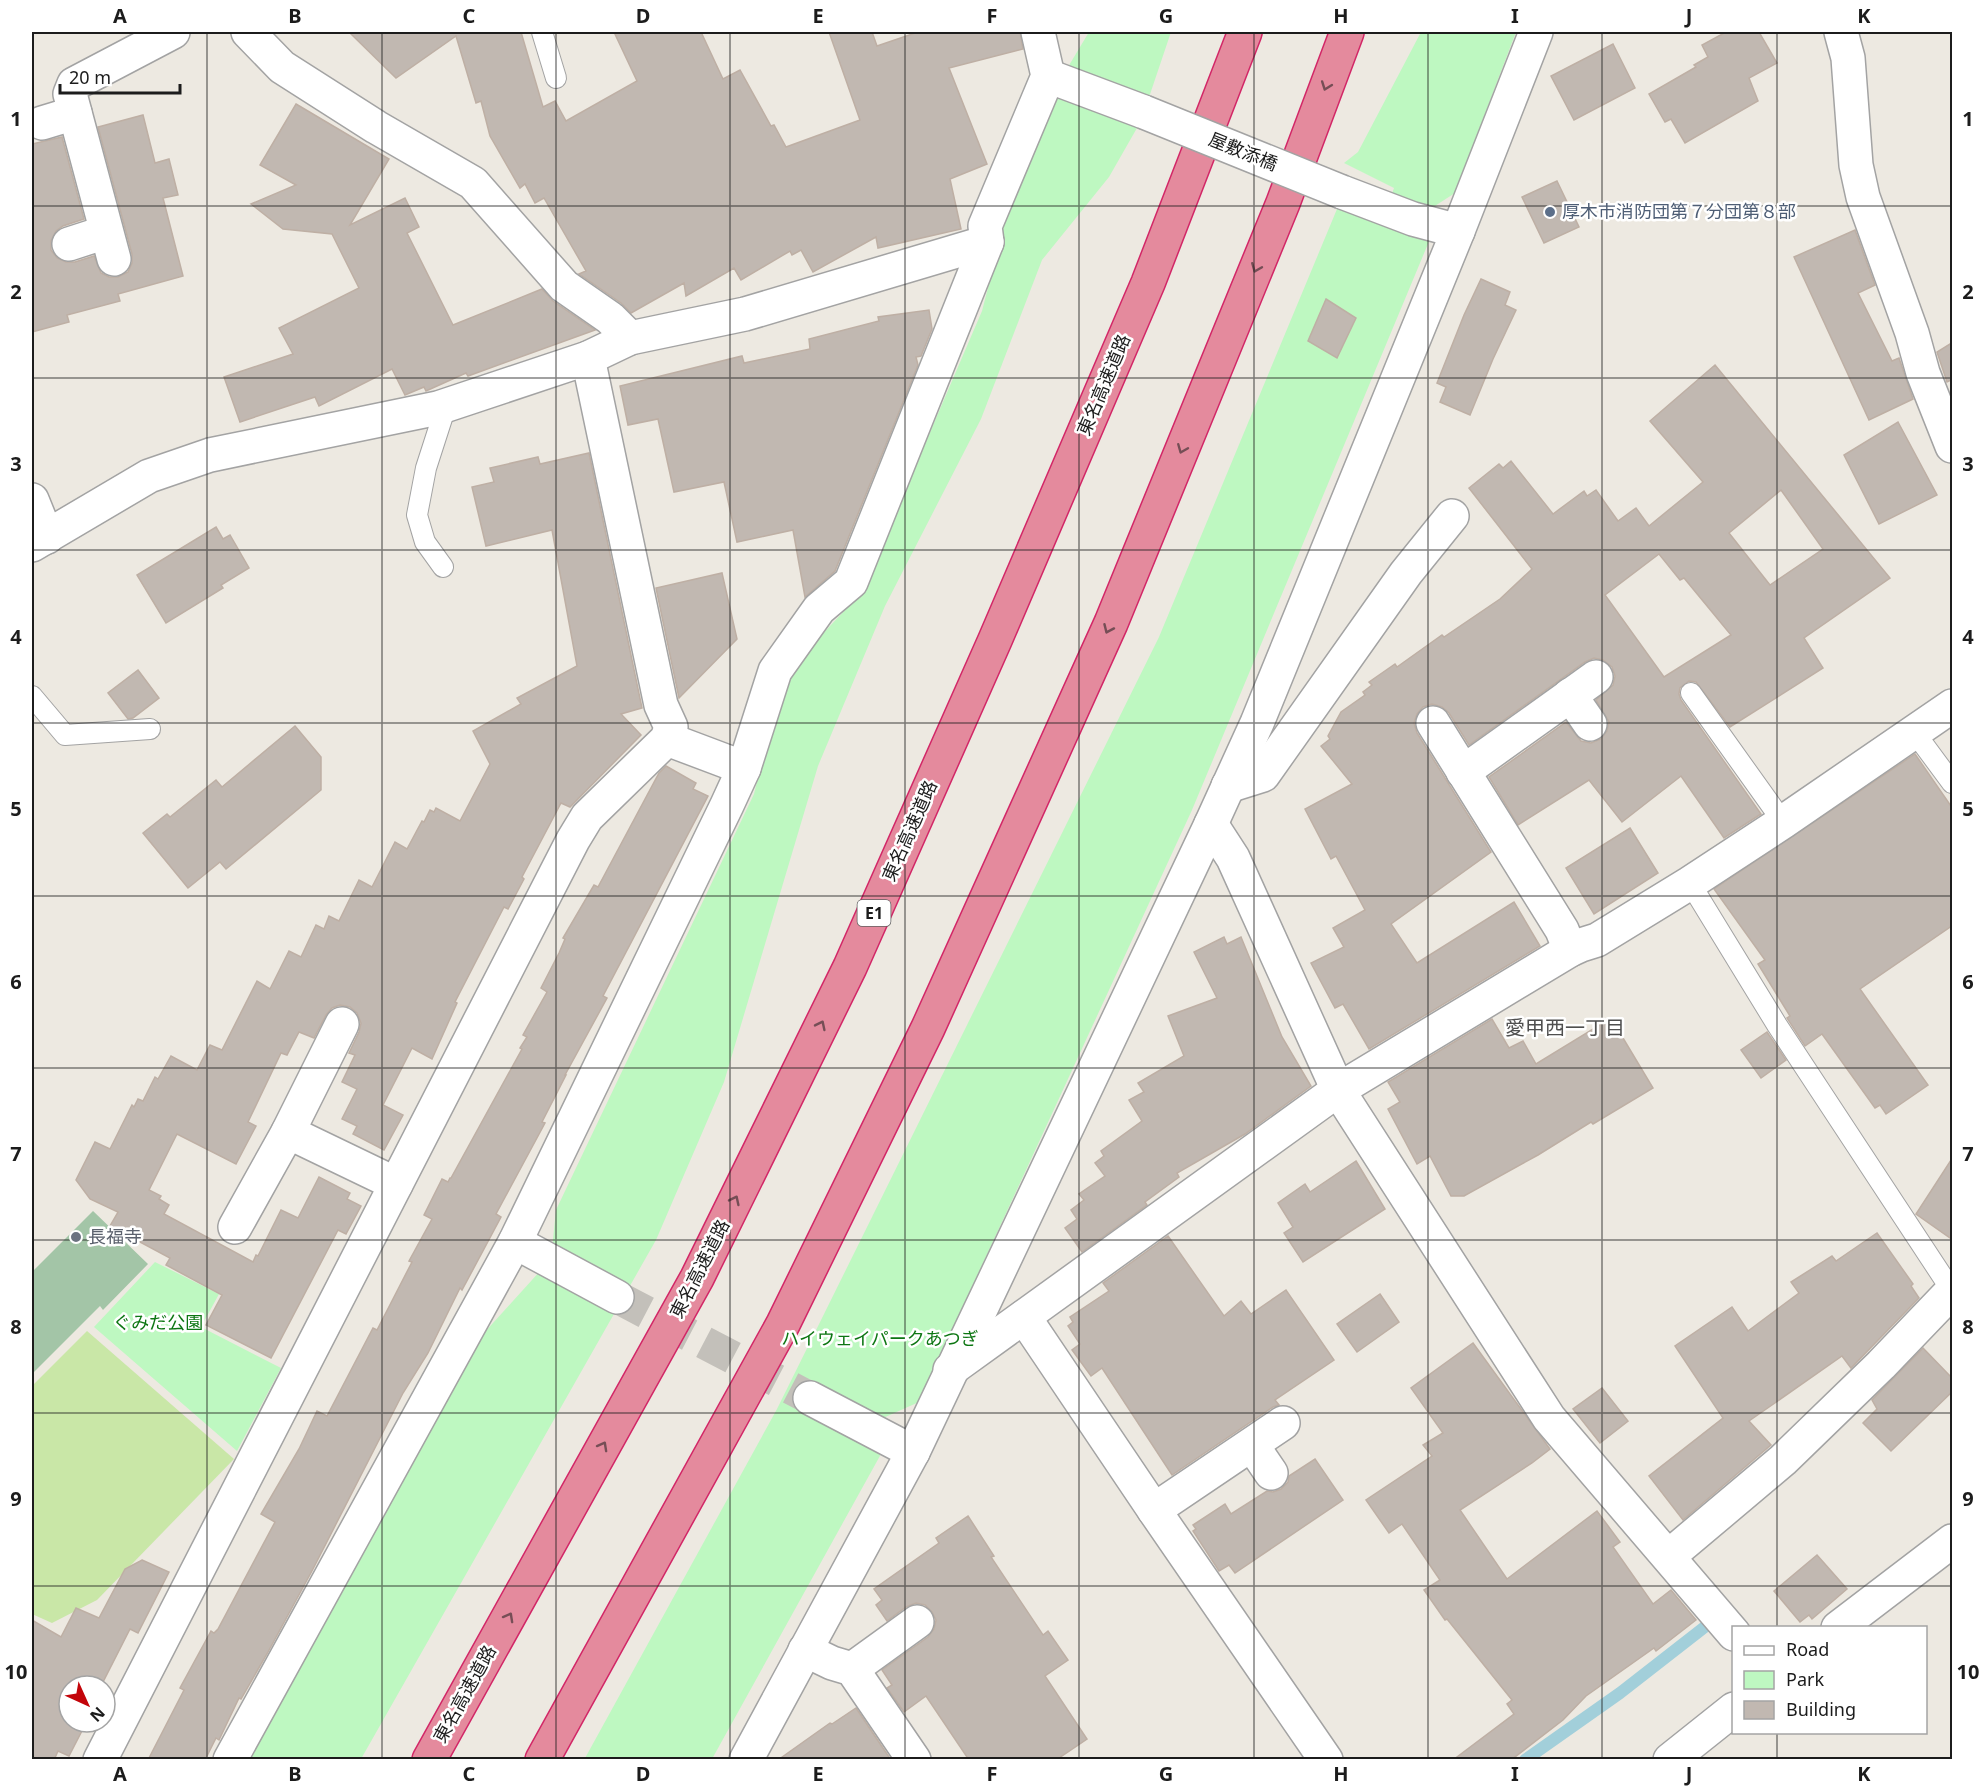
<svg xmlns="http://www.w3.org/2000/svg" width="1984" height="1791" font-family="'Noto Sans','Noto Sans JP',sans-serif">
	<rect width="100%" height="100%" fill="#ede9e1"/>
	<!-- grass -->
	<polygon fill="#c9e7a7" points="87,1331 234,1459 97,1600 52,1623 32,1614 32,1386"/>
	<!-- cemetery -->
	<polygon fill="#a3c5a7" points="93,1211 148,1264 103,1310 100,1306 32,1374 32,1272"/>
	<!-- park -->
	<g fill="#bef8c1">
		<polygon points="1089,32 1171,32 1141,121 1109,177 1042,260 981,419 885,606 818,766 724,1082 656,1240 361,1759 245,1760 473,1345 551,1259 556,1210 754,794 782,677 861,593 982,311 1008,210 1056,87"/>
		<polygon points="1421,32 1516,32 1455,193 1424,213 1430,239 1192,810 919,1402 874,1422 881,1454 712,1759 584,1760 777,1409 1159,637 1342,197 1383,219 1394,188 1344,163 1358,152"/>
		<polygon points="155,1262 219,1294 201,1327 281,1368 237,1451 94,1327"/>
	</g>
	<g fill="none" stroke-linecap="round" stroke-linejoin="round">
		<!-- stream -->
		<polyline stroke="#a2cfda" stroke-width="12" points="1525,1760 1620,1693 1706,1626"/>
	</g>
	<!-- building -->
	<g fill="#c1b8b1" stroke="#beafa4" stroke-width="1.5" fill-rule="evenodd">
		<polygon points="349,32 521,32 543,107 555,101 566,121 637,81 614,32 701,32 723,79 740,70 771,126 774,125 786,147 860,120 829,32 872,32 877,46 918,32 1020,32 1023,49 949,68 987,164 950,179 961,229 878,248 876,237 813,272 801,250 792,255 790,251 741,280 734,268 686,296 684,283 631,313 621,303 579,274 586,271 544,198 535,203 525,184 520,188 490,136 481,101 476,103 456,36 396,78"/>
		<polygon points="1726,32 1759,32 1777,63 1749,78 1758,101 1685,143 1671,119 1665,122 1649,94 1696,67 1694,65 1708,57 1702,45"/>
		<polygon points="1613,44 1635,88 1574,120 1551,76"/>
		<polygon points="296,104 389,159 350,225 405,198 419,227 407,233 453,325 542,289 553,301 595,330 468,376 466,373 426,391 424,387 405,395 392,369 319,406 315,397 240,422 224,377 293,354 279,328 359,288 332,234 283,229 251,204 296,185 260,165"/>
		<polygon points="143,115 155,163 169,159 178,195 163,198 183,276 118,294 120,301 67,315 69,322 32,332 32,144 62,137 84,219 63,226 56,231 51,241 51,250 57,258 66,262 75,262 94,256 101,273 109,277 118,277 128,272 132,263 132,254 98,127"/>
		<polygon points="1557,181 1579,227 1544,243 1522,197"/>
		<polygon points="1855,230 1875,285 1858,293 1892,361 1899,358 1913,399 1869,420 1794,257"/>
		<polygon points="1481,279 1510,292 1505,305 1516,310 1493,359 1470,415 1440,402 1446,387 1437,383 1464,315"/>
		<polygon points="1326,299 1356,318 1337,358 1308,341"/>
		<polygon points="929,310 932,329 921,356 916,357 918,365 835,571 805,597 793,530 737,542 724,482 674,492 658,419 628,425 620,386 742,356 744,363 810,349 809,339 879,321 878,317"/>
		<polygon points="1953,342 1953,379 1947,382 1937,352"/>
		<path d="M1715 365 1890 578 1804 638 1823 668 1730 727 1696 682 1689 681 1680 688 1679 694 1681 700 1761 814 1724 838 1681 776 1622 822 1589 780 1518 825 1489 777 1566 722 1581 741 1591 743 1601 739 1607 731 1609 722 1596 700 1613 685 1615 676 1612 667 1603 660 1594 658 1585 662 1469 745 1449 713 1442 707 1432 704 1423 707 1417 714 1414 723 1417 733 1491 852 1391 924 1417 963 1514 902 1540 946 1369 1049 1343 1004 1335 1008 1311 963 1344 947 1333 928 1365 910 1336 856 1331 859 1305 809 1352 784 1321 746 1330 739 1328 736 1341 712 1365 695 1363 692 1372 685 1369 682 1395 664 1397 667 1442 635 1444 637 1500 599 1532 569 1469 488 1499 464 1503 468 1511 461 1553 514 1584 491 1587 496 1596 490 1618 521 1636 508 1649 526 1703 482 1650 421ZM1781 490 1823 549 1770 585 1729 533ZM1659 554 1680 580 1684 578 1731 635 1664 677 1605 595Z"/>
		<polygon points="1898,422 1937,495 1879,524 1844,455"/>
		<polygon points="589,453 642,708 621,714 641,735 570,807 561,803 522,877 524,879 508,909 504,907 455,1002 457,1003 432,1059 412,1048 383,1105 403,1115 384,1150 353,1134 357,1126 342,1119 357,1089 342,1082 355,1055 349,1053 359,1032 361,1023 357,1013 350,1007 340,1005 332,1008 326,1015 314,1038 299,1032 287,1055 281,1053 248,1122 256,1126 236,1164 177,1134 149,1190 161,1196 159,1199 169,1205 164,1214 253,1262 256,1255 258,1256 281,1210 298,1218 319,1177 350,1193 347,1199 361,1206 346,1234 338,1230 271,1358 206,1325 222,1295 166,1265 170,1258 110,1226 118,1212 90,1199 76,1180 95,1142 110,1149 132,1105 134,1107 138,1099 143,1101 155,1077 158,1079 171,1056 197,1070 210,1045 222,1050 257,981 270,989 289,951 301,957 316,925 324,929 329,916 339,921 359,880 372,887 395,842 407,849 422,821 424,822 430,810 434,812 436,808 460,821 490,764 473,731 521,704 517,698 577,666 552,530 486,546 472,487 494,482 490,468 538,457 540,464"/>
		<polygon points="216,527 223,539 230,535 249,568 221,585 223,588 166,623 137,575"/>
		<polygon points="722,573 737,639 679,698 656,588"/>
		<polygon points="138,670 159,698 133,718 128,719 108,693"/>
		<polygon points="295,726 321,757 321,790 226,869 220,862 188,888 143,833 167,814 170,817 216,780 222,787"/>
		<polygon points="1915,754 1953,809 1953,925 1860,989 1928,1085 1886,1114 1880,1105 1875,1108 1822,1034 1805,1046 1787,1018 1790,1016 1758,964 1765,960 1714,889"/>
		<polygon points="666,766 696,783 693,789 708,796 603,996 607,998 565,1075 566,1075 542,1122 545,1123 496,1214 501,1217 484,1249 462,1290 460,1288 428,1353 403,1393 313,1569 268,1652 241,1699 239,1698 219,1740 216,1738 205,1760 148,1760 184,1690 180,1688 211,1631 214,1633 218,1629 275,1522 261,1514 299,1449 317,1411 327,1416 373,1328 377,1330 412,1262 409,1261 432,1219 424,1215 442,1179 448,1182 450,1178 451,1178 522,1049 520,1048 527,1037 523,1035 547,992 541,988 559,953 565,939 563,938 594,885 598,887 659,773"/>
		<polygon points="1630,828 1658,873 1594,914 1566,868"/>
		<polygon points="1224,937 1227,944 1241,937 1282,1037 1311,1086 1245,1134 1177,1173 1179,1177 1145,1202 1147,1205 1082,1252 1065,1228 1077,1219 1071,1210 1084,1200 1079,1194 1105,1176 1095,1163 1104,1156 1101,1151 1142,1121 1129,1100 1144,1092 1138,1083 1184,1056 1168,1016 1217,998 1194,952"/>
		<polygon points="1611,1018 1653,1088 1593,1124 1591,1122 1538,1155 1464,1196 1451,1196 1430,1156 1417,1164 1388,1109 1400,1102 1388,1082 1492,1019 1509,1048 1523,1041 1536,1064"/>
		<polygon points="1767,1032 1786,1060 1761,1078 1741,1050"/>
		<polygon points="1953,1157 1953,1240 1916,1214"/>
		<polygon points="1356,1161 1385,1209 1303,1262 1284,1233 1293,1227 1278,1203 1305,1184 1310,1192"/>
		<polygon points="1877,1233 1913,1284 1911,1286 1919,1298 1851,1368 1842,1356 1749,1421 1771,1445 1683,1520 1649,1476 1723,1418 1675,1346 1732,1307 1748,1331 1799,1293 1791,1282 1832,1256 1836,1261"/>
		<polygon points="1168,1236 1224,1316 1241,1301 1251,1314 1286,1290 1334,1360 1275,1400 1279,1405 1273,1407 1172,1475 1102,1368 1091,1376 1072,1350 1080,1344 1068,1326 1073,1322 1070,1317 1109,1291 1103,1283"/>
		<polygon points="1380,1294 1399,1322 1357,1352 1337,1324"/>
		<polygon points="1473,1343 1550,1449 1532,1463 1460,1510 1507,1579 1597,1511 1620,1542 1613,1547 1653,1604 1671,1590 1696,1620 1656,1651 1654,1648 1586,1696 1563,1720 1511,1760 1453,1760 1514,1714 1507,1704 1512,1700 1447,1619 1445,1620 1424,1590 1440,1580 1402,1524 1389,1533 1366,1500 1432,1456 1423,1445 1443,1433 1411,1388"/>
		<polygon points="1923,1348 1953,1379 1953,1391 1891,1451 1863,1423 1877,1409 1872,1400"/>
		<polygon points="1602,1388 1628,1421 1600,1443 1573,1409"/>
		<polygon points="1315,1459 1343,1500 1235,1573 1229,1565 1219,1571 1193,1531 1196,1529 1193,1525 1225,1504 1231,1514 1267,1491 1273,1492 1281,1489 1288,1482 1289,1476"/>
		<polygon points="968,1516 994,1556 991,1557 1043,1635 1048,1631 1068,1660 1045,1676 1087,1739 1056,1760 969,1760 926,1696 904,1712 887,1688 892,1685 882,1670 928,1637 934,1629 936,1620 932,1612 925,1605 916,1603 906,1607 887,1621 876,1605 882,1600 874,1589 939,1543 936,1538"/>
		<polygon points="1817,1555 1847,1589 1812,1619 1809,1615 1800,1622 1774,1591"/>
		<polygon points="142,1560 169,1572 138,1633 130,1629 101,1686 69,1686 69,1722 86,1723 69,1756 58,1751 54,1760 32,1760 32,1620 61,1637 76,1608 99,1618 125,1569"/>
		<polygon points="856,1708 891,1760 778,1760 830,1723 832,1724"/>
	</g>
	<g fill="none" stroke-linecap="round" stroke-linejoin="round">
		<!-- minor-tunnel -->
		<polyline stroke="#c3c0ba" stroke-width="33" stroke-dasharray="33 16" stroke-linecap="butt" points="617,1297 810,1398"/>
		<!-- service casing -->
		<g stroke="#a3a3a3" stroke-width="22">
			<g id="service">
				<polyline points="542,32 556,78"/>
				<polyline points="443,567 425,542 417,515 426,468 446,406"/>
				<polyline points="1691,693 1783,822"/>
				<polyline points="32,696 65,735 150,729"/>
				<polyline points="1915,733 1952,783"/>
				<polyline points="1690,883 1777,1025 1952,1291"/>
			</g>
		</g>
		<!-- minor casing -->
		<g stroke="#a3a3a3" stroke-width="36">
			<g id="minor">
				<polyline points="248,32 282,67 376,127 473,183 564,286 610,318 630,338"/>
				<polyline points="1841,32 1848,58 1856,165 1863,197 1912,333 1923,373 1952,446"/>
				<polyline points="1048,76 1144,112"/>
				<polyline points="42,123 75,113"/>
				<polyline points="1342,192 1413,219 1458,231"/>
				<polyline points="69,244 106,232"/>
				<polyline points="114,259 70,94 74,84 173,32"/>
				<polyline points="32,500 47,537"/>
				<polyline points="32,545 149,476 210,455 438,408 588,358 630,338 745,314 987,242"/>
				<polyline points="1570,695 1590,724"/>
				<polyline points="1433,723 1562,930 1570,950"/>
				<polyline points="667,739 744,768"/>
				<polyline points="1463,772 1596,677"/>
				<polyline points="1228,786 1263,775 1406,573 1452,516"/>
				<polyline points="1211,824 1233,858 1338,1090 1549,1418 1734,1634"/>
				<polyline points="288,1132 396,1184"/>
				<polyline points="235,1227 288,1132 342,1024"/>
				<polyline points="515,1242 617,1297"/>
				<polyline points="1024,1317 1154,1510 1326,1760"/>
				<polyline points="950,1370 1338,1090 1570,950 1581,945 1597,940 1690,883 1783,822 1952,706"/>
				<polyline points="810,1398 913,1452"/>
				<polyline points="1252,1445 1271,1473"/>
				<polyline points="1154,1510 1283,1423"/>
				<polyline points="1669,1556 1783,1460 1881,1365 1952,1291"/>
				<polyline points="805,1650 832,1663 852,1669 914,1760"/>
				<polyline points="852,1669 917,1622"/>
				<polyline points="100,1760 573,840 587,817 667,739 671,727 661,705 588,358"/>
				<polyline points="230,1760 515,1242 727,805 744,768 775,671 819,609 851,582 987,242 985,226 1048,76 1038,32"/>
			</g>
		</g>
		<!-- tertiary casing -->
		<g stroke="#a3a3a3" stroke-width="36">
			<g id="tertiary">
				<polyline points="1838,1628 1952,1541"/>
				<polyline points="746,1760 913,1452 1211,824 1257,723 1458,231 1536,32"/>
				<polyline points="1670,1760 1734,1709"/>
			</g>
		</g>
		<!-- motorway casing -->
		<g stroke="#d22767" stroke-width="36">
			<g id="motorway">
				<polyline points="429,1760 697,1278 850,967 995,640 1148,283 1245,32"/>
				<polyline points="542,1760 783,1324 928,1028 1111,623 1283,203 1347,32"/>
			</g>
		</g>
		<!-- service -->
		<use href="#service" stroke="#fff" stroke-width="20"/>
		<!-- minor -->
		<use href="#minor" stroke="#fff" stroke-width="33"/>
		<!-- tertiary -->
		<use href="#tertiary" stroke="#fff" stroke-width="33"/>
		<!-- motorway -->
		<use href="#motorway" stroke="#e48a9d" stroke-width="33"/>
		<!-- minor-bridge casing -->
		<g stroke="#a3a3a3" stroke-width="36" stroke-linecap="butt">
			<polyline id="minor-bridge" points="1144,112 1342,192"/>
		</g>
		<!-- minor-bridge -->
		<use href="#minor-bridge" stroke="#fff" stroke-width="33"/>
	</g>
	<!-- one-way arrows -->
	<defs><path id="oneway-chevron" d="M-2-3.5L2.5 0L-2 3.5" fill="none" stroke-width="1.6" stroke-linecap="round" stroke-linejoin="round" transform="scale(1.5)"/></defs>
	<g stroke="#764e56">
		<use href="#oneway-chevron" transform="translate(1326 86) rotate(110)"/>
		<use href="#oneway-chevron" transform="translate(1256 268) rotate(112)"/>
		<use href="#oneway-chevron" transform="translate(1182 449) rotate(112)"/>
		<use href="#oneway-chevron" transform="translate(1108 629) rotate(114)"/>
		<use href="#oneway-chevron" transform="translate(821 1025) rotate(-64)"/>
		<use href="#oneway-chevron" transform="translate(735 1200) rotate(-64)"/>
		<use href="#oneway-chevron" transform="translate(603 1446) rotate(-61)"/>
		<use href="#oneway-chevron" transform="translate(509 1617) rotate(-61)"/>
	</g>
	<!-- grid -->
	<path fill="none" stroke="#1c1c1c" stroke-width="1.5" stroke-opacity="0.55" d="M207 32V1760M382 32V1760M556 32V1760M730 32V1760M905 32V1760M1079 32V1760M1254 32V1760M1428 32V1760M1602 32V1760M1777 32V1628M32 206H1952M32 378H1952M32 550H1952M32 723H1952M32 896H1952M32 1068H1952M32 1240H1952M32 1413H1952M32 1586H1952M1777 1732V1760"/>
	<!-- markers -->
	<circle fill="#5c6f8a" stroke="#fff" stroke-width="2" cx="1550" cy="212" r="6"/>
	<circle fill="#6b7280" stroke="#fff" stroke-width="2" cx="76" cy="1237" r="6"/>
	<g text-anchor="middle" stroke-width="5" stroke-linejoin="round" paint-order="stroke">
		<!-- shield labels -->
		<rect fill="#fff" stroke="#606060" stroke-width="1.5" x="857.5" y="900" width="33" height="26" rx="4.5"/>
		<g font-size="16" font-weight="bold" fill="#1c1c1c">
			<text x="874" y="919">E1</text>
		</g>
		<!-- street labels -->
		<g font-size="18" fill="#1c1c1c" stroke="#fff">
			<text transform="translate(1243 152) rotate(22)" y="6">屋敷添橋</text>
			<text transform="translate(1104 385) rotate(-67)" y="6">東名高速道路</text>
			<text transform="translate(910 831) rotate(-66)" y="6">東名高速道路</text>
			<text transform="translate(700 1269) rotate(-63)" y="6">東名高速道路</text>
			<text transform="translate(465 1694) rotate(-61)" y="6">東名高速道路</text>
		</g>
		<!-- service labels -->
		<g font-size="18" fill="#4e5e75" stroke="#fff" text-anchor="start">
			<text x="1562" y="218">厚木市消防団第７分団第８部</text>
		</g>
		<!-- worship labels -->
		<g font-size="18" fill="#5b616d" stroke="#fff" text-anchor="start">
			<text x="88" y="1243">長福寺</text>
		</g>
		<!-- park labels -->
		<g font-size="18" fill="#0d7613" stroke="#fff">
			<text x="158" y="1329">ぐみだ公園</text>
			<text x="880" y="1345">ハイウェイパークあつぎ</text>
		</g>
		<!-- neighbourhood labels -->
		<g font-size="20" fill="#4f4f4f" stroke="#fff">
			<text x="1565" y="1035">愛甲西一丁目</text>
		</g>
	</g>
	<!-- border -->
	<rect width="1984" height="1791" fill="none" stroke="#ffffff" stroke-width="66"/>
	<!-- legend -->
	<rect x="1732" y="1626" width="195" height="108" fill="#ffffff" stroke="#a4a4a4" stroke-width="1.5"/>
	<rect x="1744" y="1646" width="30" height="9" fill="#ffffff" stroke="#a4a4a4" stroke-width="1.5"/>
	<text x="1786" y="1656" font-size="18" fill="#1c1c1c">Road</text>
	<rect x="1744" y="1671" width="30" height="18" fill="#bef8c1" stroke="#a4a4a4" stroke-width="1.5"/>
	<text x="1786" y="1686" font-size="18" fill="#1c1c1c">Park</text>
	<rect x="1744" y="1701" width="30" height="18" fill="#c1b8b1" stroke="#a4a4a4" stroke-width="1.5"/>
	<text x="1786" y="1716" font-size="18" fill="#1c1c1c">Building</text>
	<!-- north arrow -->
	<g transform="translate(87 1704) rotate(135)"><circle r="28" fill="#ffffff" stroke="#a4a4a4" stroke-width="1.5"/>
	<path d="M0-4.5L10 22L0 15L-10 22Z" fill="#c3040a"/>
	<text y="-9" font-size="16" font-weight="bold" text-anchor="middle" fill="#1c1c1c">N</text>
	</g>
	<!-- scale -->
	<path d="M60 84v9h120v-9" fill="none" stroke="#1c1c1c" stroke-width="3"/>
	<text x="69" y="84" font-size="18" fill="#1c1c1c" stroke="#ffffff" stroke-width="4.5" paint-order="stroke">20 m</text>
	<rect x="33" y="33" width="1918" height="1725" fill="none" stroke="#1c1c1c" stroke-width="2"/>
	<g font-size="20" text-anchor="middle" font-weight="bold" fill="#1c1c1c">
		<text x="120" y="23">A</text>
		<text x="295" y="23">B</text>
		<text x="469" y="23">C</text>
		<text x="643" y="23">D</text>
		<text x="818" y="23">E</text>
		<text x="992" y="23">F</text>
		<text x="1166" y="23">G</text>
		<text x="1341" y="23">H</text>
		<text x="1515" y="23">I</text>
		<text x="1689" y="23">J</text>
		<text x="1864" y="23">K</text>
		<text x="16" y="126">1</text>
		<text x="1968" y="126">1</text>
		<text x="16" y="299">2</text>
		<text x="1968" y="299">2</text>
		<text x="16" y="471">3</text>
		<text x="1968" y="471">3</text>
		<text x="16" y="644">4</text>
		<text x="1968" y="644">4</text>
		<text x="16" y="816">5</text>
		<text x="1968" y="816">5</text>
		<text x="16" y="989">6</text>
		<text x="1968" y="989">6</text>
		<text x="16" y="1161">7</text>
		<text x="1968" y="1161">7</text>
		<text x="16" y="1334">8</text>
		<text x="1968" y="1334">8</text>
		<text x="16" y="1506">9</text>
		<text x="1968" y="1506">9</text>
		<text x="16" y="1679">10</text>
		<text x="1968" y="1679">10</text>
		<text x="120" y="1781">A</text>
		<text x="295" y="1781">B</text>
		<text x="469" y="1781">C</text>
		<text x="643" y="1781">D</text>
		<text x="818" y="1781">E</text>
		<text x="992" y="1781">F</text>
		<text x="1166" y="1781">G</text>
		<text x="1341" y="1781">H</text>
		<text x="1515" y="1781">I</text>
		<text x="1689" y="1781">J</text>
		<text x="1864" y="1781">K</text>
	</g>
</svg>
